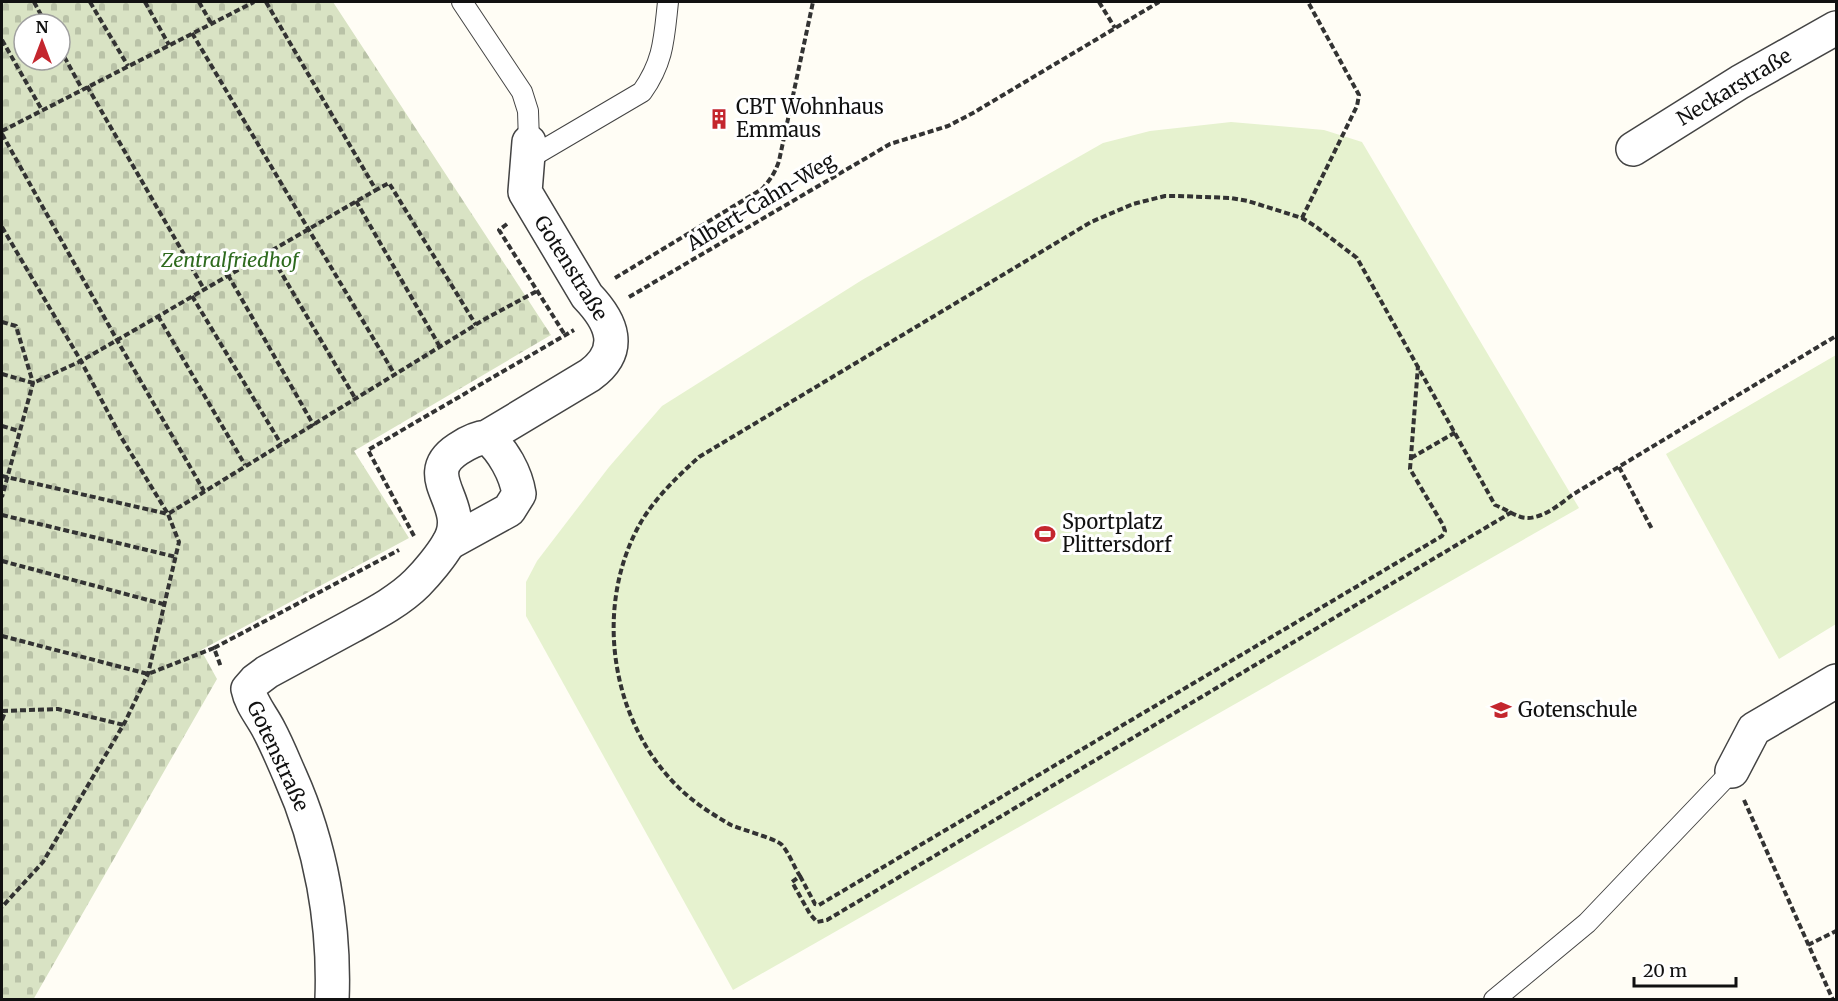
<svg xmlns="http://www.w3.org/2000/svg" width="1838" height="1001" font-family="Merriweather,serif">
	<defs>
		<pattern id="cemetery-stones" width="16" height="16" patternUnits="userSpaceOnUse" patternTransform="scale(1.5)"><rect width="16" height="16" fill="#d9e3c4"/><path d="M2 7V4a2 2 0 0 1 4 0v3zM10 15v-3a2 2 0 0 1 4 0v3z" fill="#b9c2a7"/></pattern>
	</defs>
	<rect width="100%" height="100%" fill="#fffdf5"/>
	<!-- cemetery -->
	<path fill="url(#cemetery-stones)" fill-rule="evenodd" d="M2 2H333L551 335 354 451 409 538 201 650 217 679 33 1000 2 999ZM24 24H60V60H24Z"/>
	<!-- pitch -->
	<g fill="#e6f2cf">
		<polygon points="1231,122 1324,130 1362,142 1579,508 733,990 526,616 526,582 537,561 609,467 662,406 862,280 1103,143 1150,131"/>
		<polygon points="1836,355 1836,624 1779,659 1666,454"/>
	</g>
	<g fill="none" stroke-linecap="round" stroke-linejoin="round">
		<!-- service casing -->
		<g stroke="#444" stroke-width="22">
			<g id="service">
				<polyline points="462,2 522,92 528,111 529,142"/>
				<path d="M528 159 642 92C664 61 664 38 668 2"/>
				<polyline points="1494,1000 1587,923 1732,771"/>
			</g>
		</g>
		<!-- minor casing -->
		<g stroke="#444" stroke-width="36">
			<g id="minor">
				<polyline points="1633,149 1740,82 1836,28"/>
				<path d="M449 543 509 510 519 494C516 474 503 450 487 437"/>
				<polyline points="1732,771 1754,729 1836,681"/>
				<path d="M332 1000C335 924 321 845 290 776 283 760 277 745 269 730 262 716 251 704 248 689L255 681 267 672C295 657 324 641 352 626 374 614 399 601 417 583 427 573 441 556 448 544 473 505 415 477 458 449 467 443 476 438 487 437L590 375C624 350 612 322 587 296L525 192 529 142"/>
			</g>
		</g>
		<!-- path -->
		<g stroke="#333" stroke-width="4" stroke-dasharray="6 3" stroke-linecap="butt">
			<polyline points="34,2 46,24"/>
			<polyline points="90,2 128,66"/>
			<polyline points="145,2 169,45"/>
			<polyline points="199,2 211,23"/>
			<polyline points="266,2 376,190 389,183 476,325"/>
			<polyline points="1099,2 1115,28"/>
			<polyline points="192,33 395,375"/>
			<polyline points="2,40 42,110"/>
			<polyline points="60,49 82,89"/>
			<polyline points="87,86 204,289"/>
			<polyline points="2,131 254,2"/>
			<polyline points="2,134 117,340 204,491"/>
			<polyline points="356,201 440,347"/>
			<polyline points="1302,218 1357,106 1359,95 1308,2"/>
			<polyline points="507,224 499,230 565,335"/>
			<polyline points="2,227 81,361 121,437 168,514 485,319 537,291"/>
			<polyline points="269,252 355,398"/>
			<polyline points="228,275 314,426"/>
			<path d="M615 278 762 189C770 180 775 173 779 161L813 2"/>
			<polyline points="192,296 281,444"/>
			<polyline points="629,297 890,144 948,126 973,113 1159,2"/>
			<polyline points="158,316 245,465"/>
			<polyline points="2,322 16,326 33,383 2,497"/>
			<polyline points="2,374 33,383 81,361 376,190"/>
			<polyline points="2,426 19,431"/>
			<polyline points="1411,458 1456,432"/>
			<polyline points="1619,467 1652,529"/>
			<polyline points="2,476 168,514 179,542 148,674 125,722 43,862 2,907"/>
			<path d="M1512 512 827 920 817 922 810 914 792 882 800 876C794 867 789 853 782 845 775 838 742 830 731 825 717 817 701 807 689 797 611 731 591 609 641 522 656 497 678 476 699 457L1091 222 1133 204 1165 196H1178L1231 198 1248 201 1302 218 1315 226 1357 258 1495 505C1503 508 1512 514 1521 517 1539 522 1559 505 1572 495L1836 336"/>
			<polyline points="2,515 176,557"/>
			<polyline points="414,536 368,450 574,330"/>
			<polyline points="2,561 163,604"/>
			<polyline points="2,636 148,674 214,648 221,667"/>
			<polyline points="214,648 399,550"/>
			<polyline points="2,711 58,709 124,725"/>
			<polyline points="2,720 5,712"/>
			<polyline points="1744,800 1833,1000"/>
			<polyline points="800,876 815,904 819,905 1442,536 1445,531 1443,525 1410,469 1418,366"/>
			<polyline points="1808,945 1836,931"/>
		</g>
		<!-- service -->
		<use href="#service" stroke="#fff" stroke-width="20"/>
		<!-- minor -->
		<use href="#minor" stroke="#fff" stroke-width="33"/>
	</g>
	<!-- icons -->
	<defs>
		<g id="building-bare" transform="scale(1.62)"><path d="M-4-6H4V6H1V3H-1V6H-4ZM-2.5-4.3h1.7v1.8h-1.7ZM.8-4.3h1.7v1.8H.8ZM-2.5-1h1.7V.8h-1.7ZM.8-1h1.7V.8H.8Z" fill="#c4262e" stroke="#fff" stroke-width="2.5" paint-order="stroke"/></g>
		<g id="stadium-bare" transform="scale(1.62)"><path d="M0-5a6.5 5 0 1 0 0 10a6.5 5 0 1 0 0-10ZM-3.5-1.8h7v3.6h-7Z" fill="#c4262e" stroke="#fff" stroke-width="2.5" paint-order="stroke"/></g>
		<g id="school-bare" transform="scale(1.62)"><path d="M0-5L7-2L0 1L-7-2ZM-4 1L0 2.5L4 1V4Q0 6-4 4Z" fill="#c4262e" stroke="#fff" stroke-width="2.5" paint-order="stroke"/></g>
	</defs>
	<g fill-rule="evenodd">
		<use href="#building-bare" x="719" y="119"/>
		<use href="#stadium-bare" x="1045" y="534"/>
		<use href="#school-bare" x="1501" y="710"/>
	</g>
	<g text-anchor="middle" stroke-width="6" stroke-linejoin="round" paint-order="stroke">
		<!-- street labels -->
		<g font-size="20" fill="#111" stroke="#fff">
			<text transform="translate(1734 87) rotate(-31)" y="7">Neckarstraße</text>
			<text transform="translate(761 202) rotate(-31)" y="7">Albert-Cahn-Weg</text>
			<text transform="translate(571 268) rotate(58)" y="7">Gotenstraße</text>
			<text transform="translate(278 756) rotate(65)" y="7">Gotenstraße</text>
		</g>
		<!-- poi labels -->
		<g font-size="20" fill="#111" stroke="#fff" text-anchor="start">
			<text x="736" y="114">CBT Wohnhaus<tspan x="736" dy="23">Emmaus</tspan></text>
			<text x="1062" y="529">Sportplatz<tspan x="1062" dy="23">Plittersdorf</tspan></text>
			<text x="1518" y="717">Gotenschule</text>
		</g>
		<!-- park labels -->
		<g font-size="20" font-style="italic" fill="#2f6b1f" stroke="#fff">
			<text x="230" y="267">Zentralfriedhof</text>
		</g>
	</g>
	<!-- border -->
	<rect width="1838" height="1001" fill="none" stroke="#111111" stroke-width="6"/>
	<!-- north arrow -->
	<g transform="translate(42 42)"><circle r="28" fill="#ffffff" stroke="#a0a0a0" stroke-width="1.5"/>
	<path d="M0-4.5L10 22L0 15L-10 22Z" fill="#c4262e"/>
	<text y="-9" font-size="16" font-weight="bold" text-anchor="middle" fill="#111111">N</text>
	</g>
	<!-- scale -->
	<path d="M1634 977v9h102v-9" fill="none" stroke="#111111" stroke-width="3"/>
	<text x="1643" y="977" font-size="18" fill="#111111" stroke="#ffffff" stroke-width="4.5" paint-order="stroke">20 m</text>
</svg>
